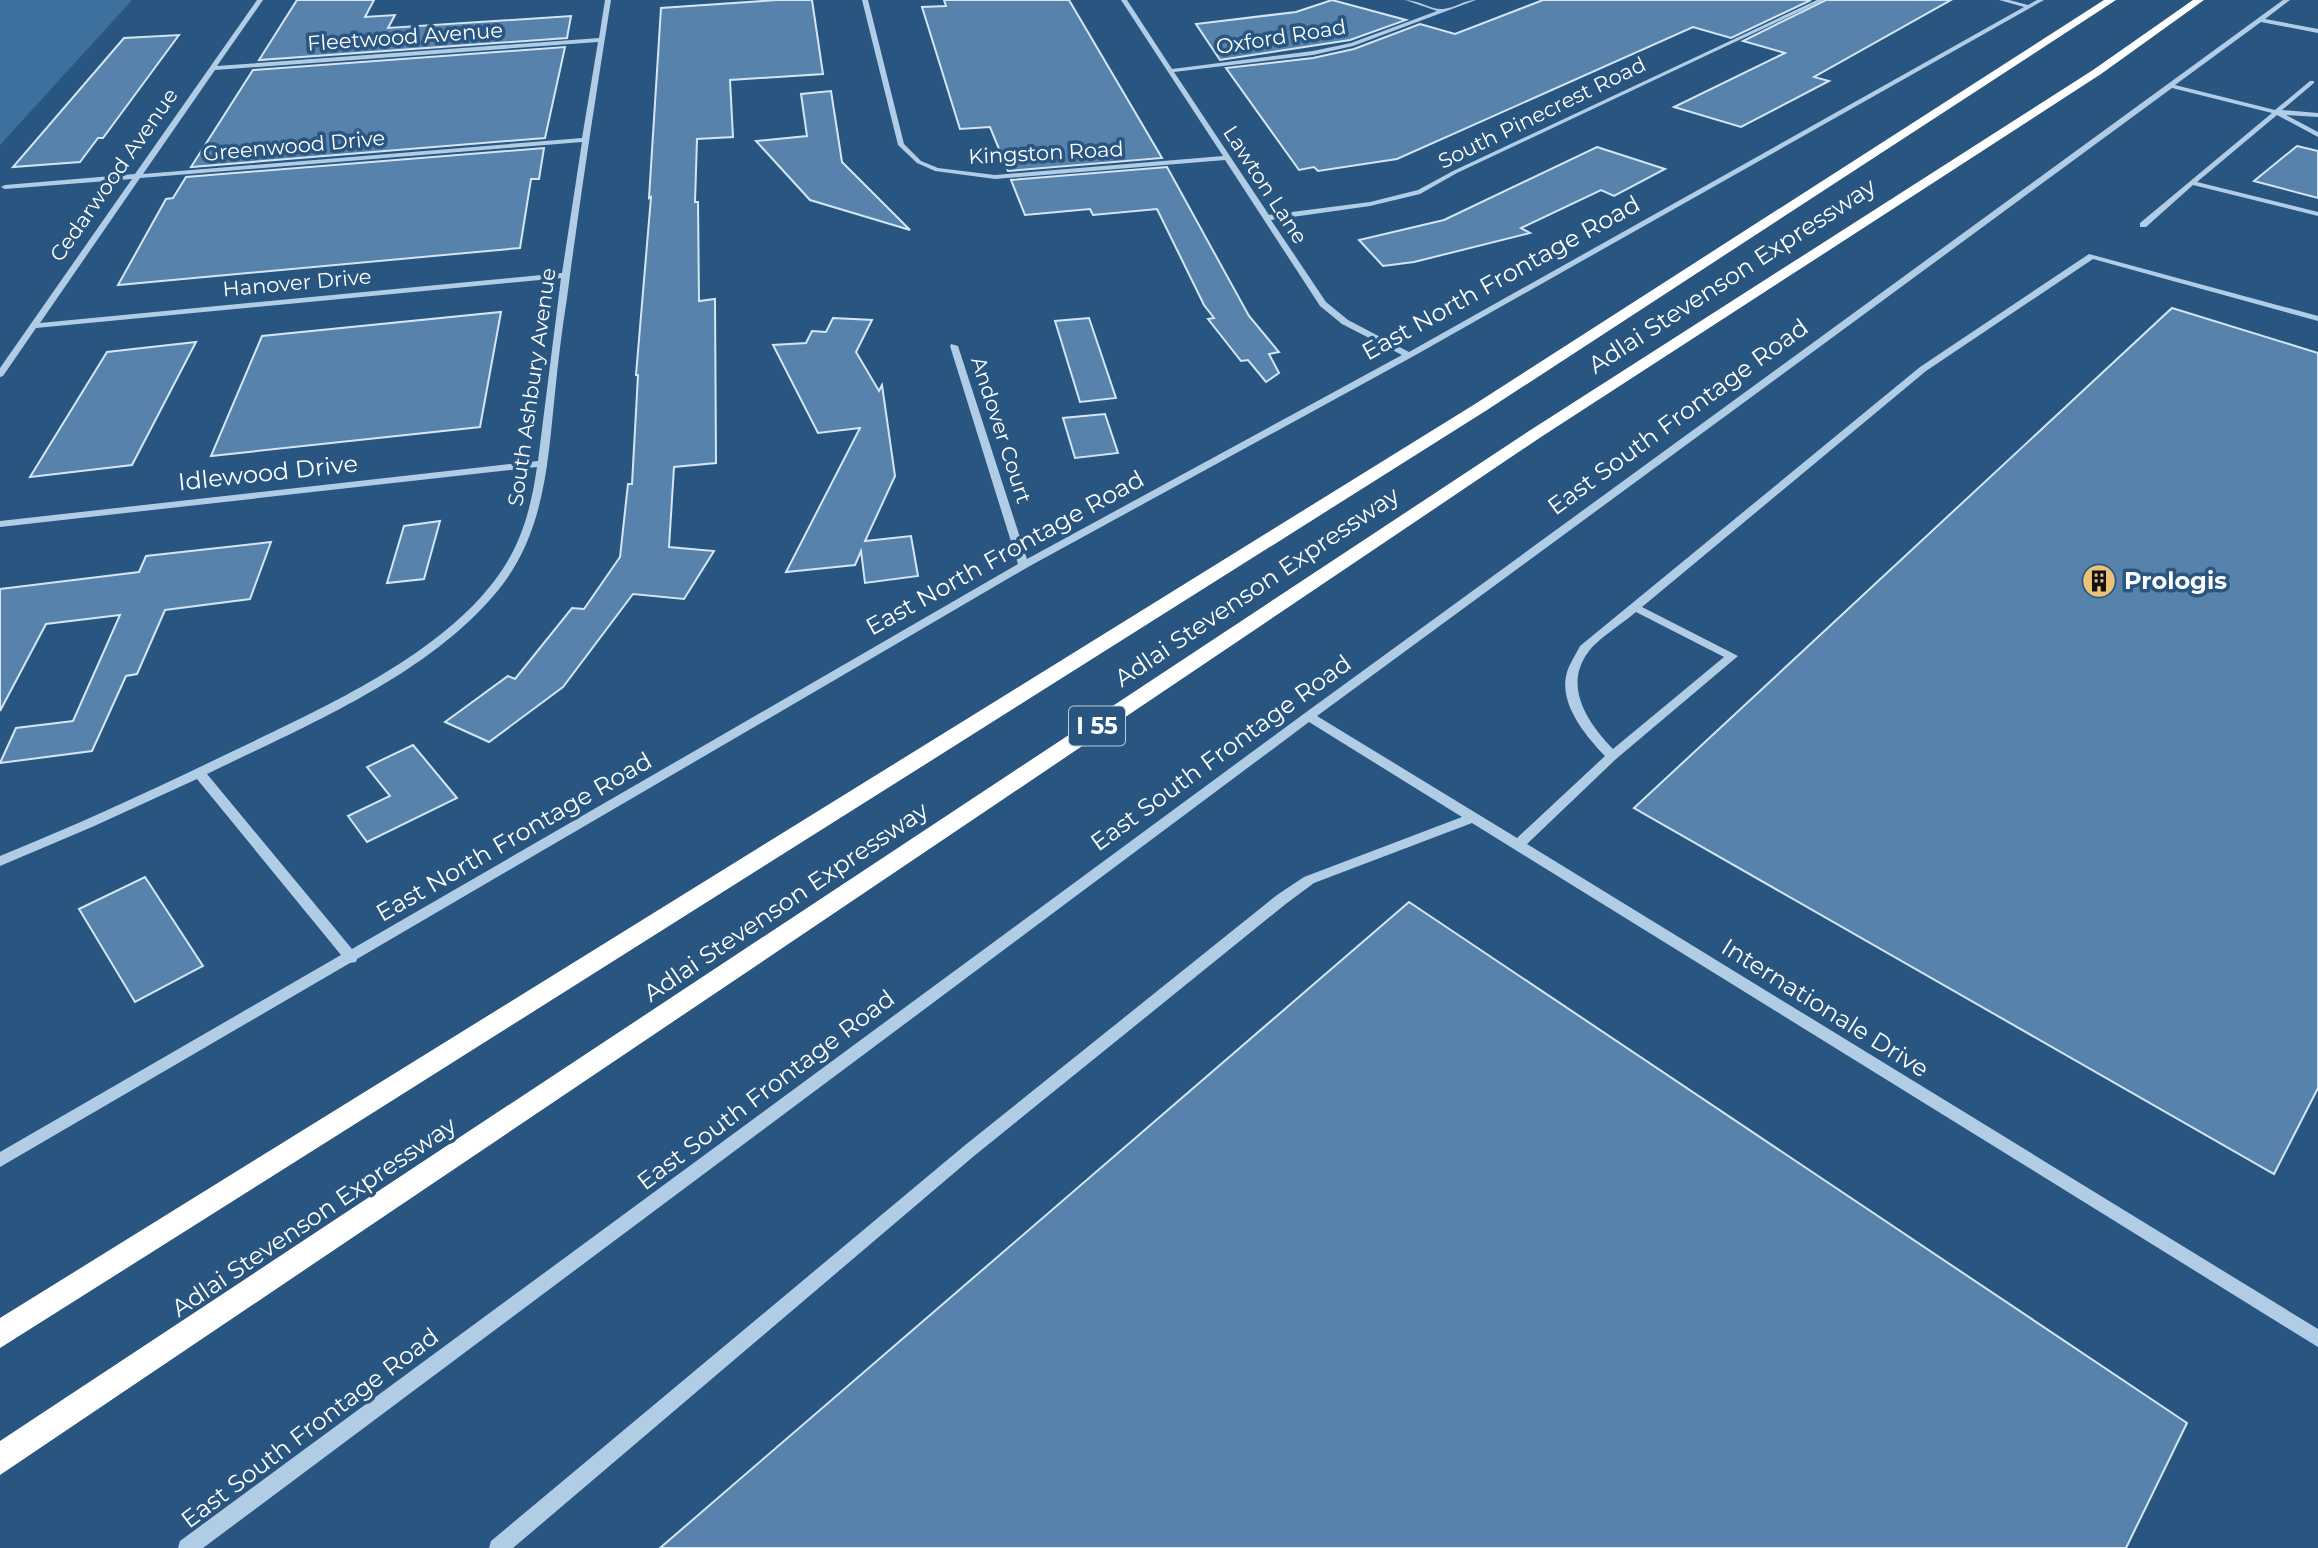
<svg xmlns="http://www.w3.org/2000/svg" width="2318" height="1548" font-family="Montserrat,sans-serif">
	<rect width="100%" height="100%" fill="#295681"/>
	<!-- green -->
	<polygon fill="#3e709e" points="0,0 132,0 0,145"/>
	<!-- building -->
	<g fill="#5682ab" stroke="#d4e6f5" stroke-width="2">
		<polygon points="297,0 374,0 365,17 395,15 388,28 571,16 567,38 259,60"/>
		<polygon points="777,0 812,0 823,74 730,80 733,137 697,139 695,202 698,202 699,301 715,299 716,463 674,467 669,547 714,551 684,599 633,594 563,687 489,742 445,722 508,676 515,679 572,608 584,609 620,557 628,484 632,484 638,375 636,375 651,197 649,198 661,8"/>
		<polygon points="944,0 1069,0 1162,158 1008,171 990,127 960,129 922,7 946,6"/>
		<polygon points="1332,0 1406,20 1350,40 1220,60 1196,24 1296,12"/>
		<polygon points="1543,0 1811,0 1731,38 1693,27 1397,159 1318,171 1314,167 1299,170 1226,68 1313,58 1354,49 1420,24 1455,34"/>
		<polygon points="1826,0 1951,0 1814,77 1829,81 1741,127 1674,107 1785,53 1743,41"/>
		<polygon points="179,35 103,138 98,138 80,162 13,167 124,38"/>
		<polygon points="565,47 545,138 191,167 253,70"/>
		<polygon points="831,91 842,162 910,230 810,200 756,141 807,136 801,94"/>
		<polygon points="2297,146 2318,151 2318,198 2254,181"/>
		<polygon points="1597,147 1665,169 1614,196 1601,190 1521,228 1530,233 1414,262 1383,266 1359,240 1444,220"/>
		<polygon points="544,148 539,179 531,179 520,248 118,285 166,199 173,198 186,177"/>
		<polygon points="1167,167 1249,316 1279,352 1269,354 1279,373 1266,382 1248,360 1241,361 1208,319 1214,318 1204,305 1157,209 1093,215 1090,209 1025,215 1011,180"/>
		<polygon points="2172,308 2318,353 2318,1088 2274,1174 1634,808"/>
		<polygon points="501,312 480,427 211,456 262,336"/>
		<polygon points="833,318 872,320 856,352 879,391 882,385 895,476 865,541 911,536 918,576 865,583 861,551 855,565 786,572 860,428 818,433 773,345 806,343 812,331 826,332"/>
		<polygon points="1089,318 1116,398 1080,402 1055,321"/>
		<polygon points="196,342 132,465 30,477 107,352"/>
		<polygon points="1105,414 1118,453 1075,458 1063,418"/>
		<polygon points="440,521 424,579 387,583 404,526"/>
		<polygon points="271,542 250,599 165,610 137,674 126,676 92,751 0,763 16,728 73,721 120,615 46,624 0,711 0,589 139,572 146,556"/>
		<polygon points="413,745 457,798 367,842 348,816 390,796 367,767"/>
		<polygon points="145,877 203,966 135,1002 79,909"/>
		<polygon points="1409,902 2187,1423 2126,1548 660,1548"/>
	</g>
	<g fill="none" stroke-linecap="round" stroke-linejoin="round">
		<!-- minor -->
		<g fill="#b1cde6" fill-rule="evenodd">
			<path d="M257 0H263L217 66 599 38 605 0H611C595 100 580 198 567 298 562 330 558 361 555 393 548 460 545 528 503 584 435 673 305 726 207 774L352 949 1018 564 950 346 951 344 958 346 1027 559 1402 355 1342 324 1320 306 1225 160 995 179 935 171 917 163 898 145 862 0H868L904 144 921 161 938 168 995 175 1223 156 1121 0H1127L1172 69 1313 51 1351 43 1437 11 1405 0C1418 0 1432 10 1443 9 1455 8 1464 0 1476 0L1353 46 1313 55 1174 72 1269 215 1370 202 1418 190 1453 171 1817 0H1824L1457 173 1420 194 1370 206 1271 220 1326 302 1348 320 1409 352 2024 7 1999 0H2009L2028 5 2037 0H2044L1412 357 1028 567 357 959 356 962 350 963 0 1167V1152L341 955 197 779 92 827 0 866V856C77 825 152 790 227 754 314 712 436 659 495 580 521 546 531 509 537 467L0 527V521L538 461 561 278 36 328 3 376 0 377V368L132 179 5 189 1 187 5 185 135 174ZM598 42 582 138 143 174 215 70ZM582 142 562 273 40 323 140 178Z"/>
			<path d="M2283 0H2290L2265 19 2318 29V33L2261 22 2175 85 2275 110 2310 81H2314V83L2282 110 2318 113V117L2286 115 2318 132V137L2277 115 2197 182 2318 212V216L2193 185 2146 227H2140V223L2272 113 2172 88 1317 716 1517 838 1605 756C1585 735 1558 703 1567 672 1570 663 1576 654 1580 646L1920 367 2089 254 2318 316V321L2093 259 1926 371 1642 607 1738 656 1616 759 1527 844 2318 1329V1347L1472 823 1314 883 1287 903 974 1156 513 1548H489L491 1541 964 1146 1277 895 1304 877 1462 817 1309 722 203 1548H178L180 1541 1305 713ZM1636 612 1724 657 1613 749C1588 723 1562 686 1589 651 1598 639 1623 623 1636 612Z"/>
		</g>
		<!-- highway -->
		<g fill="#fff" fill-rule="evenodd">
			<polygon points="2104,0 2116,0 1487,410 0,1348 0,1318 1475,404"/>
			<polygon points="2193,0 2204,0 2101,74 1541,437 0,1475 0,1441 1529,431 2093,70"/>
		</g>
	</g>
	<!-- icons -->
	<defs>
		<g id="building-disc" transform="scale(1.75)"><circle r="9.5" fill="#ecc279" stroke="#295681"/><path d="M-4-6H4V6H1V3H-1V6H-4ZM-2.5-4.3h1.7v1.8h-1.7ZM.8-4.3h1.7v1.8H.8ZM-2.5-1h1.7V.8h-1.7ZM.8-1h1.7V.8H.8Z" fill="#111"/></g>
	</defs>
	<g fill-rule="evenodd">
		<use href="#building-disc" x="2099" y="581"/>
	</g>
	<g text-anchor="middle" stroke-width="7" stroke-linejoin="round" paint-order="stroke">
		<!-- far-street labels -->
		<g font-size="21" fill="#fff" stroke="#295681">
			<text transform="translate(405 37) rotate(-4)" y="7">Fleetwood Avenue</text>
			<text transform="translate(1281 37) rotate(-9)" y="7">Oxford Road</text>
			<text transform="translate(1542 113) rotate(-26)" y="7">South Pinecrest Road</text>
			<text transform="translate(294 146) rotate(-5)" y="7">Greenwood Drive</text>
			<text transform="translate(1046 153) rotate(-3)" y="7">Kingston Road</text>
			<text transform="translate(114 175) rotate(-55)" y="7">Cedarwood Avenue</text>
			<text transform="translate(1265 185) rotate(57)" y="7">Lawton Lane</text>
			<text transform="translate(297 283) rotate(-5)" y="7">Hanover Drive</text>
			<text transform="translate(532 387) rotate(-82)" y="7">South Ashbury Avenue</text>
			<text transform="translate(1001 430) rotate(72)" y="7">Andover Court</text>
		</g>
		<!-- shield labels -->
		<rect fill="#295681" stroke="#bfccd9" stroke-width="2" x="1069" y="706.5" width="56" height="39" rx="5"/>
		<g font-size="23" font-weight="bold" fill="#fff">
			<text x="1097" y="734">I 55</text>
		</g>
		<!-- street labels -->
		<g font-size="24" fill="#fff" stroke="#295681">
			<text transform="translate(1732 276) rotate(-33)" y="8">Adlai Stevenson Expressway</text>
			<text transform="translate(1501 278) rotate(-29)" y="8">East North Frontage Road</text>
			<text transform="translate(1678 417) rotate(-36)" y="8">East South Frontage Road</text>
			<text transform="translate(268 473) rotate(-6)" y="8">Idlewood Drive</text>
			<text transform="translate(1005 553) rotate(-29)" y="8">East North Frontage Road</text>
			<text transform="translate(1257 587) rotate(-34)" y="8">Adlai Stevenson Expressway</text>
			<text transform="translate(1221 753) rotate(-36)" y="8">East South Frontage Road</text>
			<text transform="translate(514 837) rotate(-30)" y="8">East North Frontage Road</text>
			<text transform="translate(786 902) rotate(-34)" y="8">Adlai Stevenson Expressway</text>
			<text transform="translate(1825 1008) rotate(32)" y="8">Internationale Drive</text>
			<text transform="translate(766 1090) rotate(-37)" y="8">East South Frontage Road</text>
			<text transform="translate(314 1217) rotate(-34)" y="8">Adlai Stevenson Expressway</text>
			<text transform="translate(310 1428) rotate(-37)" y="8">East South Frontage Road</text>
		</g>
		<!-- poi labels -->
		<g font-size="24" font-weight="bold" fill="#fff" stroke="#295681" text-anchor="start">
			<text x="2124" y="589">Prologis</text>
		</g>
	</g>
</svg>
